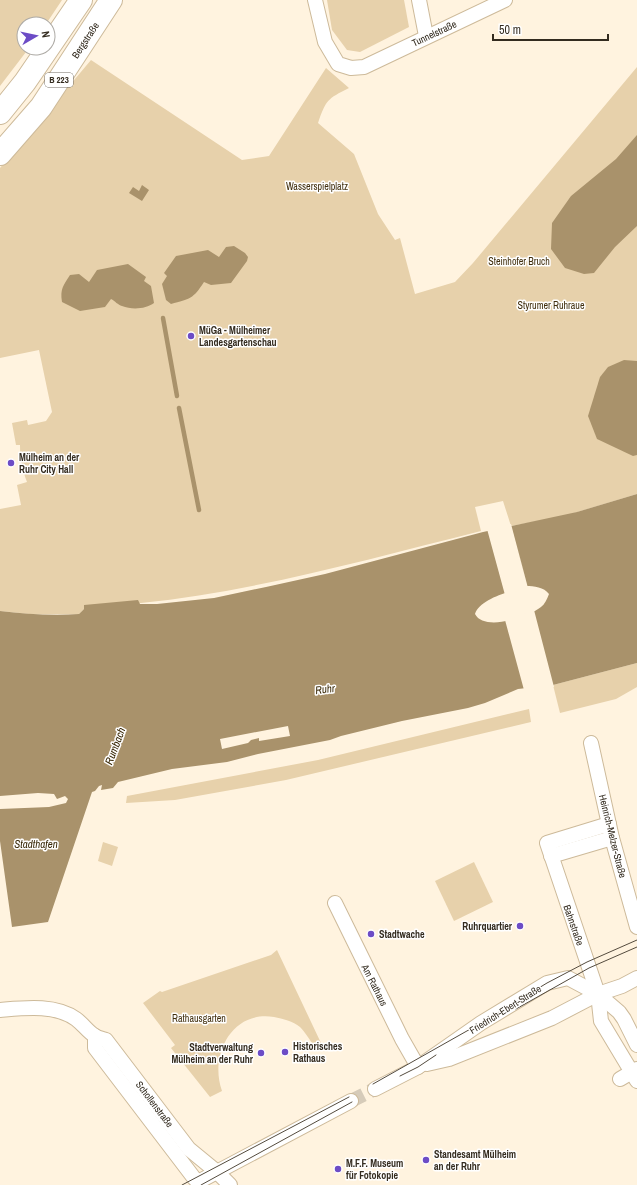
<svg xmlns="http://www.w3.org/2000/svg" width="637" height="1185" font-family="'Archivo Narrow',sans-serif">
	<rect width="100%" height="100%" fill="#fff3df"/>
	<!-- green -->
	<g fill="#e7d1ab">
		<polygon points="0,0 62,0 46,24 24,24 24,48 29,48 0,86"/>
		<polygon points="327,0 404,0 409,27 360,52 347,50 332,30"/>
		<path d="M91 60 242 160 269 156 326 68 349 88C327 99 326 100 318 123L354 154 378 214 395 240 400 238 415 294 455 282 473 263 637 67V494L561 517 511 526 503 501 475 507 481 531C369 559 257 591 141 603 122 605 103 605 84 605V609L79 614H30L0 611V509L21 505 17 485 27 482C22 469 20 458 20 445H16L12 423 27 420 28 425 46 421 52 412 39 350 0 358V168Z"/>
		<polygon points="637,663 637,687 616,699 560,713 553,685"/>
		<polygon points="529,709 531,722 286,780 175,800 126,803 127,796 318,760"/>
		<polygon points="103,842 118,847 112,866 98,861"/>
		<polygon points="474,862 493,902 454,921 435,881"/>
		<path d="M277 950 321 1043 314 1046C310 1040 305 1032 300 1027 293 1021 283 1019 274 1017 232 1010 209 1055 222 1091L210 1097 171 1048 175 1045 143 1003 160 991 162 992 271 955Z"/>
	</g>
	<!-- water -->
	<g fill="#a9926b" fill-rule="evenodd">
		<polygon points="637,135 637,226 615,247 594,273 584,274 565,268 551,249 552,223 571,196 616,159"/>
		<polygon points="142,185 149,190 142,201 129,193 133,187 139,191"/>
		<path d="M234 246 245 253 248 257 247 261 231 283 211 285 204 282C193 299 190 299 171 304L166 300 162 284 167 276 164 273 176 256 208 250 219 257 226 247Z"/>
		<path d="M128 264 146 277 144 281 151 286 154 303C146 309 132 310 122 306 118 305 115 301 111 299L105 307 80 311 62 302C60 289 63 286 70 275L79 274 89 282 97 270Z"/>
		<polygon points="624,360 637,361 637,455 633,456 597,439 588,416 600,377 608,367"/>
		<path d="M637 494V663L553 685 518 689 485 703 468 708 402 721 341 736 330 740 258 754 227 762 172 769 118 782 113 788 101 790 102 785 99 786 95 791 92 792 48 922 12 927 0 841V809L49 807 66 803 68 799 65 796 57 799 54 794 38 793 0 796V611C26 614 53 616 79 614L84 609V605L138 600 140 604H157L214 598 266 587 325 574 483 532 577 512ZM526 586C534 586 544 587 549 594 547 599 545 604 541 607 529 617 484 632 475 614 480 598 512 591 526 586Z"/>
	</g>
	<!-- pier -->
	<g fill="#fff3df">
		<polygon points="511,524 528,588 505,595 487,529"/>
		<polygon points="534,610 554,687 524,690 505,620 516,617"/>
		<polygon points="288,726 290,736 259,741 259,738 251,740 248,743 222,749 220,739"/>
	</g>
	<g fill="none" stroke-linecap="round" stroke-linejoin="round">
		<!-- stream -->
		<g stroke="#a9926b" stroke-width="4.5">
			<polyline points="163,318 177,396"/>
			<polyline points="179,408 199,510"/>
		</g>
		<!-- street-tunnel -->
		<polyline stroke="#d6cbb9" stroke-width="14" stroke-dasharray="14 7" stroke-linecap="butt" points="351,1101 375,1089"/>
		<!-- street casing -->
		<g stroke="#cdba9a" stroke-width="16">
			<g id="street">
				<polyline points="315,0 325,42 338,64 351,68 364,67 505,0"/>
				<polyline points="419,0 426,36"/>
				<polyline points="591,743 612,838 637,927"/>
				<polyline points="609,824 547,843 598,994 601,1021 637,1081"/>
				<polyline points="551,856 612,838"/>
				<polyline points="335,903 402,1039 418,1067"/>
				<path d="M0 1010C24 1008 55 1004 76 1019 83 1024 88 1032 95 1036 98 1038 103 1039 106 1040L189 1149 217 1172 230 1185"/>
				<polyline points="95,1036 95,1048 194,1178 198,1182 351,1101"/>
				<polyline points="427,1064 449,1059 552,1018 598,994 622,986 637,978"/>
				<polyline points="620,1079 637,1069"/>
				<polyline points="375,1089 418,1067 481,1023 547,983 568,978 598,994 619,1012 624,1019 637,1045"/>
			</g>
		</g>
		<!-- primary casing -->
		<g stroke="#cdba9a" stroke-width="24">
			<g id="primary">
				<polyline points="0,113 25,82 81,0"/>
				<polyline points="0,154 41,107 111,0"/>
			</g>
		</g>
		<!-- street -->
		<use href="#street" stroke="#fff" stroke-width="14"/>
		<!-- primary -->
		<use href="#primary" stroke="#fff" stroke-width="22"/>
		<!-- tram -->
		<g stroke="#544b3e" stroke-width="1">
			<polyline points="516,1009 589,968 637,947"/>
			<polyline points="400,1076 418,1067 436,1055"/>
			<polyline points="373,1084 481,1023 547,983 587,962 637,940"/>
			<polyline points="182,1185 349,1097"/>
			<polyline points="201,1185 352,1102"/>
		</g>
	</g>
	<!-- markers -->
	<g fill="#6c4cc6" stroke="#fff" stroke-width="1.5">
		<circle cx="191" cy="336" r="4"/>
		<circle cx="11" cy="463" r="4"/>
		<circle cx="520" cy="926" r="4"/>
		<circle cx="371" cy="934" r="4"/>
		<circle cx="285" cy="1052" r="4"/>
		<circle cx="261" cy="1053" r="4"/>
		<circle cx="426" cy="1160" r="4"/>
		<circle cx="338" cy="1169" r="4"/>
	</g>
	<g text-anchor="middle" stroke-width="3" stroke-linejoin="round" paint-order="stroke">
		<!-- shield labels -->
		<rect fill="#fff" stroke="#706b62" stroke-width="1" x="45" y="73" width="28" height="14" rx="3"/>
		<g font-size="9" font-weight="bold" fill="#332b1f">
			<text x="59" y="83">B 223</text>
		</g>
		<!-- street labels -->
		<g font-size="10" fill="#332b1f" stroke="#fff">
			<text transform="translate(434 33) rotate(-25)" y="4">Tunnelstraße</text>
			<text transform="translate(85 40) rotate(-57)" y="4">Bergstraße</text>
			<text transform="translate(613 836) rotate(76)" y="4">Heinrich-Melzer-Straße</text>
			<text transform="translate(574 925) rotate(71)" y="4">Bahnstraße</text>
			<text transform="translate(375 985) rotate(63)" y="4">Am Rathaus</text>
			<text transform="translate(505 1009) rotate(-32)" y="4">Friedrich-Ebert-Straße</text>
			<text transform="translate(155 1104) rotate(53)" y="4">Schollenstraße</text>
		</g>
		<!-- park labels -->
		<g font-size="10" fill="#402e0d" stroke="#fff">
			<text x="317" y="190">Wasserspielplatz</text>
			<text x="519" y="265">Steinhofer Bruch</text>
			<text x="551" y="309">Styrumer Ruhraue</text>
			<text x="199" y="1022">Rathausgarten</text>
		</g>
		<!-- poi labels -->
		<g font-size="10" font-weight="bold" fill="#332b1f" stroke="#fff" text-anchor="start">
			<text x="199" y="334">MüGa - Mülheimer<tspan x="199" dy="12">Landesgartenschau</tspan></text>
			<text x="19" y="461">Mülheim an der<tspan x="19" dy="12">Ruhr City Hall</tspan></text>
			<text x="512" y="930" text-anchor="end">Ruhrquartier</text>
			<text x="379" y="938">Stadtwache</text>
			<text x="293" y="1050">Historisches<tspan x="293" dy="12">Rathaus</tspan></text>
			<text x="253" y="1051" text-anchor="end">Stadtverwaltung<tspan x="253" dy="12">Mülheim an der Ruhr</tspan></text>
			<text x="434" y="1158">Standesamt Mülheim<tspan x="434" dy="12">an der Ruhr</tspan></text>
			<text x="346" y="1167">M.F.F. Museum<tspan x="346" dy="12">für Fotokopie</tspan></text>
		</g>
		<!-- water labels -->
		<g font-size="11" font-style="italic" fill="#372604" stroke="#fff">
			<text transform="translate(325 689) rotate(-7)" y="4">Ruhr</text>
			<text transform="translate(115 746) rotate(-69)" y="4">Rumbach</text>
			<text x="36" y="848">Stadthafen</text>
		</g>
	</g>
	<!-- north arrow -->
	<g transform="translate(36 36) rotate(81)"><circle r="19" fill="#ffffff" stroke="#adaaa5"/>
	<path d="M0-3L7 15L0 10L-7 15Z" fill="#6c4cc6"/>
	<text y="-6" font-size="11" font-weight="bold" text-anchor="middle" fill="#332b1f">N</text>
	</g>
	<!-- scale -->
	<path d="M493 34v6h115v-6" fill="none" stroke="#332b1f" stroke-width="2"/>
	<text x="499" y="34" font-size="12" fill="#332b1f" stroke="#ffffff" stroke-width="3" paint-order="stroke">50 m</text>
</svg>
